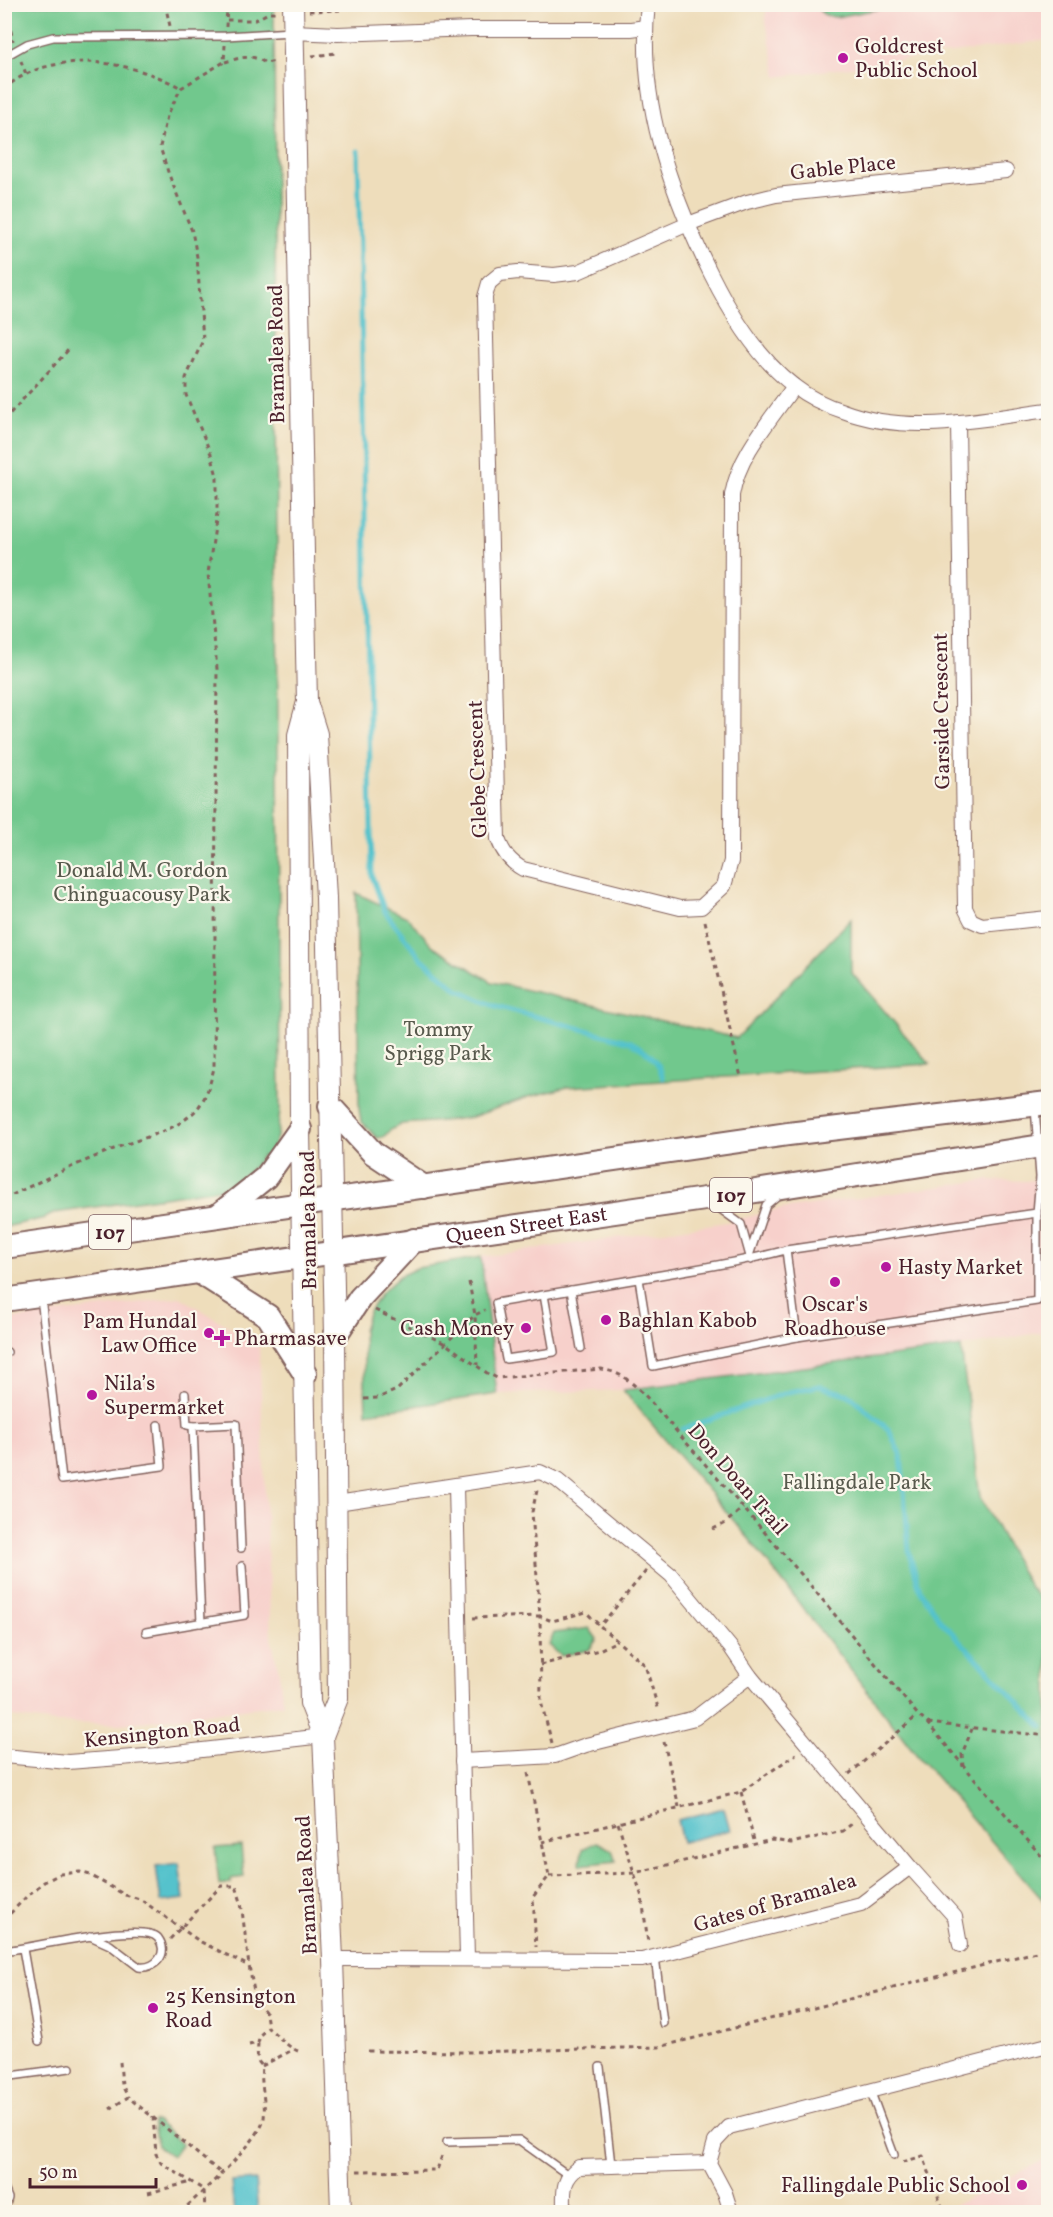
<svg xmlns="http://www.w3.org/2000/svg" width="1053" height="2217" font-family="Vollkorn,serif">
	<rect width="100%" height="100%" fill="#fbf7ec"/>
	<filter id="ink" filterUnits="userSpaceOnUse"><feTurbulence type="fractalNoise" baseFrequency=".0167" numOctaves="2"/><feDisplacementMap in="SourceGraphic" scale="12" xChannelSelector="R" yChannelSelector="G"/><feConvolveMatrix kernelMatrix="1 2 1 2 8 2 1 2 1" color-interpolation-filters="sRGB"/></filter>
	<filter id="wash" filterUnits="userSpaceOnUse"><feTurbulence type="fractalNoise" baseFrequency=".008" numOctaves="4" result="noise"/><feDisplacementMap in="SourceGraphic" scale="24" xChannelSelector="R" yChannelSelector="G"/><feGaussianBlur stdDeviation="1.35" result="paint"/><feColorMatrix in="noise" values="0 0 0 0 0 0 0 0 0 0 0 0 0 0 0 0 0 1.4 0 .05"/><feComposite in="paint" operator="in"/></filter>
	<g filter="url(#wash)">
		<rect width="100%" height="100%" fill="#edb"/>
		<!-- built -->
		<g fill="#f7d0cb">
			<polygon points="768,4 1048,5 1048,40 777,77 765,17"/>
			<polygon points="1048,1178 1048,1331 961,1347 623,1390 497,1394 481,1257 728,1222 775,1210 986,1180 1026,1181"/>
			<polygon points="180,1297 259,1345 271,1638 279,1671 283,1704 167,1719 120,1724 56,1723 5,1716 4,1320"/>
			<polygon points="1048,2158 1048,2212 941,2212"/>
		</g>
		<!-- green -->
		<g fill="#71c88d" stroke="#5e745c" stroke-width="1.5">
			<path d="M5 5H274L280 1110 277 1137 268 1159 262 1156C251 1173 237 1182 218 1189L55 1213 45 1218 5 1227Z"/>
			<path d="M817 5V4L900 5 836 17C827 16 820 15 817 5Z"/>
			<polygon points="356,893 407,917 433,946 492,982 737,1038 851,919 851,972 930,1064 568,1087 528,1097 472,1117 444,1121 402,1124 392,1129 383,1137 377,1138 361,1121 359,1109"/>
			<polygon points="481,1257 497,1394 366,1413 363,1330 368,1313 381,1293 400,1276 417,1268"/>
			<polygon points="961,1347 980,1497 1029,1586 1048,1608 1048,1906 915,1753 750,1540 623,1390"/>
			<polygon points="589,1628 597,1639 589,1650 561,1656 549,1645 554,1633"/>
			<polygon points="597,1842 612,1850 616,1861 580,1865 582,1849"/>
			<polygon points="241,1846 244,1877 230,1879 230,1883 219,1885 215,1848"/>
			<polygon points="156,2121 182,2144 172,2156 157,2146 153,2122"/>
		</g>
		<!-- water -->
		<g fill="#55c2cc" stroke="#50707c" stroke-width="1.5">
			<polygon points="724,1808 730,1830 682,1842 677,1820"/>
			<polygon points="179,1863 184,1899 161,1902 156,1866"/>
			<polygon points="255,2180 258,2212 234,2212 231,2182"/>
		</g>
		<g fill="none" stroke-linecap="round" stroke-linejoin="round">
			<!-- stream -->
			<g stroke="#55c2cc" stroke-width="5">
				<path d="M358 151 372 876 385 912 420 957 457 989 492 1005 631 1042C648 1052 658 1058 663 1078"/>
				<polyline points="683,1429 788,1392 819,1386 849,1395 889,1430 901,1456 909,1551 920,1590 941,1621 1042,1727"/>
			</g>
		</g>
	</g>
	<g filter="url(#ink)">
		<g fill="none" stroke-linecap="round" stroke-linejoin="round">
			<!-- lane casing -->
			<g stroke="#83625d" stroke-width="10">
				<g id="lane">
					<polyline points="4,57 27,44 53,37 226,36 291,32"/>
					<polyline points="712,1203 741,1224 751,1260"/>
					<polyline points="786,1250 797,1337 1037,1301 1037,1213 1040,1177 1035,1107"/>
					<polyline points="750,1253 766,1205 778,1195"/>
					<polyline points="639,1279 653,1366 797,1337"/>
					<polyline points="571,1290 581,1348"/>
					<path d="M544 1295 554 1352 506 1359 496 1303C549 1294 602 1285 655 1276 699 1268 743 1262 786 1250L1037 1213"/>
					<polyline points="41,1297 62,1480 162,1466 158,1425"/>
					<polyline points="4,1353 7,1352"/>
					<polyline points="185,1394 187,1425 193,1426"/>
					<polyline points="201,1623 193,1426 236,1424 241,1548"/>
					<polyline points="146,1632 245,1615 242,1566"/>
					<polyline points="23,1949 39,2041"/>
					<path d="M4 1951C30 1948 144 1921 158 1938 170 1954 155 1969 139 1967L110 1945 90 1936"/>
					<polyline points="655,1956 663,2023"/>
					<polyline points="600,2067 611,2165"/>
					<polyline points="4,2077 70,2068"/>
					<polyline points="870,2090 894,2155"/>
					<polyline points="447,2142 519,2140 568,2175"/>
					<polyline points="4,2188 8,2198 4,2212"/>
				</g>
			</g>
			<!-- street casing -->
			<g stroke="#83625d" stroke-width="16">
				<g id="street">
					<path d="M648 4C637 98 670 192 711 274 731 314 758 359 794 386 808 397 827 406 843 411 909 436 980 419 1048 410"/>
					<polyline points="293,32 338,34 471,29 631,29 646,27"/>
					<path d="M794 386C771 420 739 454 732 495L731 861 724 886 701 907 680 908 523 869C510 862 503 853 498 839L485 297 489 283 500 274 518 272 554 275 578 272 688 224 747 202 776 195 1006 171"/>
					<polyline points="958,422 965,908 971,920 982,925 1048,918"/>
					<polyline points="456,1486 467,1958"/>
					<polyline points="4,1756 68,1762 159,1755 323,1736"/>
					<polyline points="462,1761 555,1756 586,1745 695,1718 750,1676"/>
					<polyline points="910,1867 955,1917 960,1945"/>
					<polyline points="333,1959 642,1960 861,1904 910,1867 750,1676 731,1648 671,1575 557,1480 540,1472 337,1503"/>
					<path d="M564 2212C564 2192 561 2180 579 2167L709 2163"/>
					<polyline points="731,2212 725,2193 709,2163 715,2142 729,2127 1048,2045"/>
				</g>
			</g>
			<!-- secondary casing -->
			<g stroke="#83625d" stroke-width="22">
				<g id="secondary">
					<polyline points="293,4 307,702 298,735 300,1129 310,1703 323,1736 333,1959 341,2212"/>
					<polyline points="307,702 317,734 326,898 335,1336 338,1698 323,1736"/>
				</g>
			</g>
			<!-- primary casing -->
			<g stroke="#83625d" stroke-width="26">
				<g id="primary">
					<polyline points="330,1106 373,1153 424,1187"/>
					<polyline points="217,1216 266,1177 300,1129"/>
					<polyline points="4,1247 788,1134 1048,1103"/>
					<polyline points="199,1272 268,1316 305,1374"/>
					<path id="s1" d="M4 1300 705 1199 1048 1145"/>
					<polyline points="335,1336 360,1298 414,1240"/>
				</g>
			</g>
			<!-- path -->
			<g stroke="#83625d" stroke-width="3" stroke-dasharray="4.5 4.5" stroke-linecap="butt">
				<polyline points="5,4 13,41"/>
				<polyline points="165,4 170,26"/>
				<polyline points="309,11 340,10"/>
				<polyline points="227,20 255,20 270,12 275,12"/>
				<polyline points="226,27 227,4"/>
				<polyline points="312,56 337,53"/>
				<polyline points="21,61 26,74"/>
				<path d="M225 62C240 58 252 53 265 63L276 61"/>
				<path d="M4 89C51 47 131 60 181 88"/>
				<polyline points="4,420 70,348"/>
				<polyline points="705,921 741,1077"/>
				<path d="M4 1199C40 1181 76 1164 114 1149 141 1137 170 1134 193 1113 206 1101 210 1084 214 1068L217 669 208 573 217 514V476L211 454 186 395V378L203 340 197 257 192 231 169 175 160 147 167 116 181 88 224 62 225 45"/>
				<polyline points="469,1282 475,1315 477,1365"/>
				<path d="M375 1310 446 1344 487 1373 497 1378 601 1369C622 1373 627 1379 643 1393L801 1574 918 1715 927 1723 1048 1864"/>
				<polyline points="364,1399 378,1398 397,1390 475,1315 485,1310"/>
				<polyline points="713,1529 724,1524 743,1508"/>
				<polyline points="646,1571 600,1626 645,1665 659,1711"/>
				<polyline points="473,1618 540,1616 532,1512 538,1486"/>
				<polyline points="540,1665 599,1650 617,1641"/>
				<polyline points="928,1723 1048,1736"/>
				<polyline points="664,1742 679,1807"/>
				<polyline points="552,1743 541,1702 540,1616 552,1621 586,1612 600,1626"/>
				<polyline points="963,1767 962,1754 972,1729"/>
				<polyline points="528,1773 549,1876 533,1897 536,1947"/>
				<polyline points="849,1774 917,1716"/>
				<polyline points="741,1792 755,1844"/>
				<polyline points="618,1823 642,1897 648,1943"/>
				<polyline points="542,1842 741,1792 796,1754"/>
				<polyline points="549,1876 634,1873 772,1840 791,1843 843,1831 854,1822"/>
				<polyline points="4,1920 27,1896 44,1882 60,1874 80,1872 90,1875 125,1895 140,1899 199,1941 249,1966"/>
				<path d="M170 1939 221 1886H236L241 1902 249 1966 256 2001 266 2013 268 2028C278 2035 287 2047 298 2051"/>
				<polyline points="249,2045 258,2043 260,2035 268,2028"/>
				<polyline points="368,2051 470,2052 659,2047 1048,1949"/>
				<polyline points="120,2062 122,2085 128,2097"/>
				<polyline points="262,2066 294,2049"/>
				<polyline points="110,2109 128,2097 221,2173"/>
				<polyline points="153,2117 156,2154 161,2163 204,2190 205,2212"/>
				<polyline points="903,2162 923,2156 944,2212"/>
				<polyline points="357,2171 437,2170 443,2153"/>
				<polyline points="215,2179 223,2181"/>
				<polyline points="148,2193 191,2182"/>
				<path d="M181 2212C198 2195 262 2140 264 2118 266 2101 260 2083 262 2066L257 2060 258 2043"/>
			</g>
			<!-- lane -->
			<use href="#lane" stroke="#fff" stroke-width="7"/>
			<!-- street -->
			<use href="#street" stroke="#fff" stroke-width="14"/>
			<!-- secondary -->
			<use href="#secondary" stroke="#fff" stroke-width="20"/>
			<!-- primary -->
			<use href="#primary" stroke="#fff" stroke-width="22"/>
		</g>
	</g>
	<!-- markers -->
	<g fill="#b5179e" stroke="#fbf7ec" stroke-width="2">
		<circle cx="843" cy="58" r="6"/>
		<circle cx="886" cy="1267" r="6"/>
		<circle cx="835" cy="1282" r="6"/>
		<circle cx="606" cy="1320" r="6"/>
		<circle cx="526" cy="1328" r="6"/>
		<circle cx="209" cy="1333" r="6"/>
		<path d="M219 1329h6v6h6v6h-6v6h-6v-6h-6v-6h6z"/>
		<circle cx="92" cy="1395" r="6"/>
		<circle cx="153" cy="2008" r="6"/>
		<circle cx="1022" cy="2185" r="6"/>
	</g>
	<g text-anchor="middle" stroke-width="4.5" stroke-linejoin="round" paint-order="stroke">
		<!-- shield labels -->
		<g fill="#fbf7ec" stroke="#7f6065" stroke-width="1.5">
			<rect x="710" y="1178" width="42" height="34" rx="4.5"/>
			<rect x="89" y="1215" width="42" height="34" rx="4.5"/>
		</g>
		<g font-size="20" font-weight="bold" fill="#4a1f2b">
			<text x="731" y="1202">107</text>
			<text x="110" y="1239">107</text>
		</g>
		<!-- poi labels -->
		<g font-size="21" fill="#4a1f2b" stroke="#fbf7ec" text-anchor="start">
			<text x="855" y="53">Goldcrest<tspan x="855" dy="24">Public School</tspan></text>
			<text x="898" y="1274">Hasty Market</text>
			<text x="835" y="1311" text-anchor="middle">Oscar's<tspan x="835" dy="24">Roadhouse</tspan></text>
			<text x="618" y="1327">Baghlan Kabob</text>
			<text x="197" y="1328" text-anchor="end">Pam Hundal<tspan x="197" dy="24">Law Office</tspan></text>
			<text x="514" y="1335" text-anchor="end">Cash Money</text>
			<text x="234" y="1345">Pharmasave</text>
			<text x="104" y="1390">Nila’s<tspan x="104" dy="24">Supermarket</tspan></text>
			<text x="165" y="2003">25 Kensington<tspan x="165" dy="24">Road</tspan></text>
			<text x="1010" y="2192" text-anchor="end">Fallingdale Public School</text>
		</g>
		<!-- street labels -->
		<g font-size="21" fill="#4a1f2b" stroke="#fbf7ec">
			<text transform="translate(843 167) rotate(-6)" y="7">Gable Place</text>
			<text transform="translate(276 354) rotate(-91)" y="7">Bramalea Road</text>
			<text transform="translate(941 711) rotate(-91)" y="7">Garside Crescent</text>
			<text transform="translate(477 769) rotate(-92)" y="7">Glebe Crescent</text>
			<text transform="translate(308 1220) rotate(-91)" y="7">Bramalea Road</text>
			<text dy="7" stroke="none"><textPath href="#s1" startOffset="528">Queen Street East</textPath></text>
			<text transform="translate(738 1479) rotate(49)" y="7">Don Doan Trail</text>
			<text transform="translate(162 1732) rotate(-6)" y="7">Kensington Road</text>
			<text transform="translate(306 1885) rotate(-93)" y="7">Bramalea Road</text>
			<text transform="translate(775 1902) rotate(-16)" y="7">Gates of Bramalea</text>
		</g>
		<!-- park labels -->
		<g font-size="21" fill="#585a4d" stroke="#fbf7ec">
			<text x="142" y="877">Donald M. Gordon<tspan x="142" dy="24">Chinguacousy Park</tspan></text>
			<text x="438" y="1036">Tommy<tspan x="438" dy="24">Sprigg Park</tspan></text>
			<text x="857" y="1489">Fallingdale Park</text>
		</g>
	</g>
	<!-- margin -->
	<rect width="1053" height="2217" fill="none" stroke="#fbf7ec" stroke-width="24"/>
	<!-- scale -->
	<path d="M30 2178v9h126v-9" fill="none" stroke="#4a1f2b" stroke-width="3"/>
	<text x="39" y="2178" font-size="18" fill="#4a1f2b" stroke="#fbf7ec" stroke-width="4.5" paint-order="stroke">50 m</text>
</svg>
